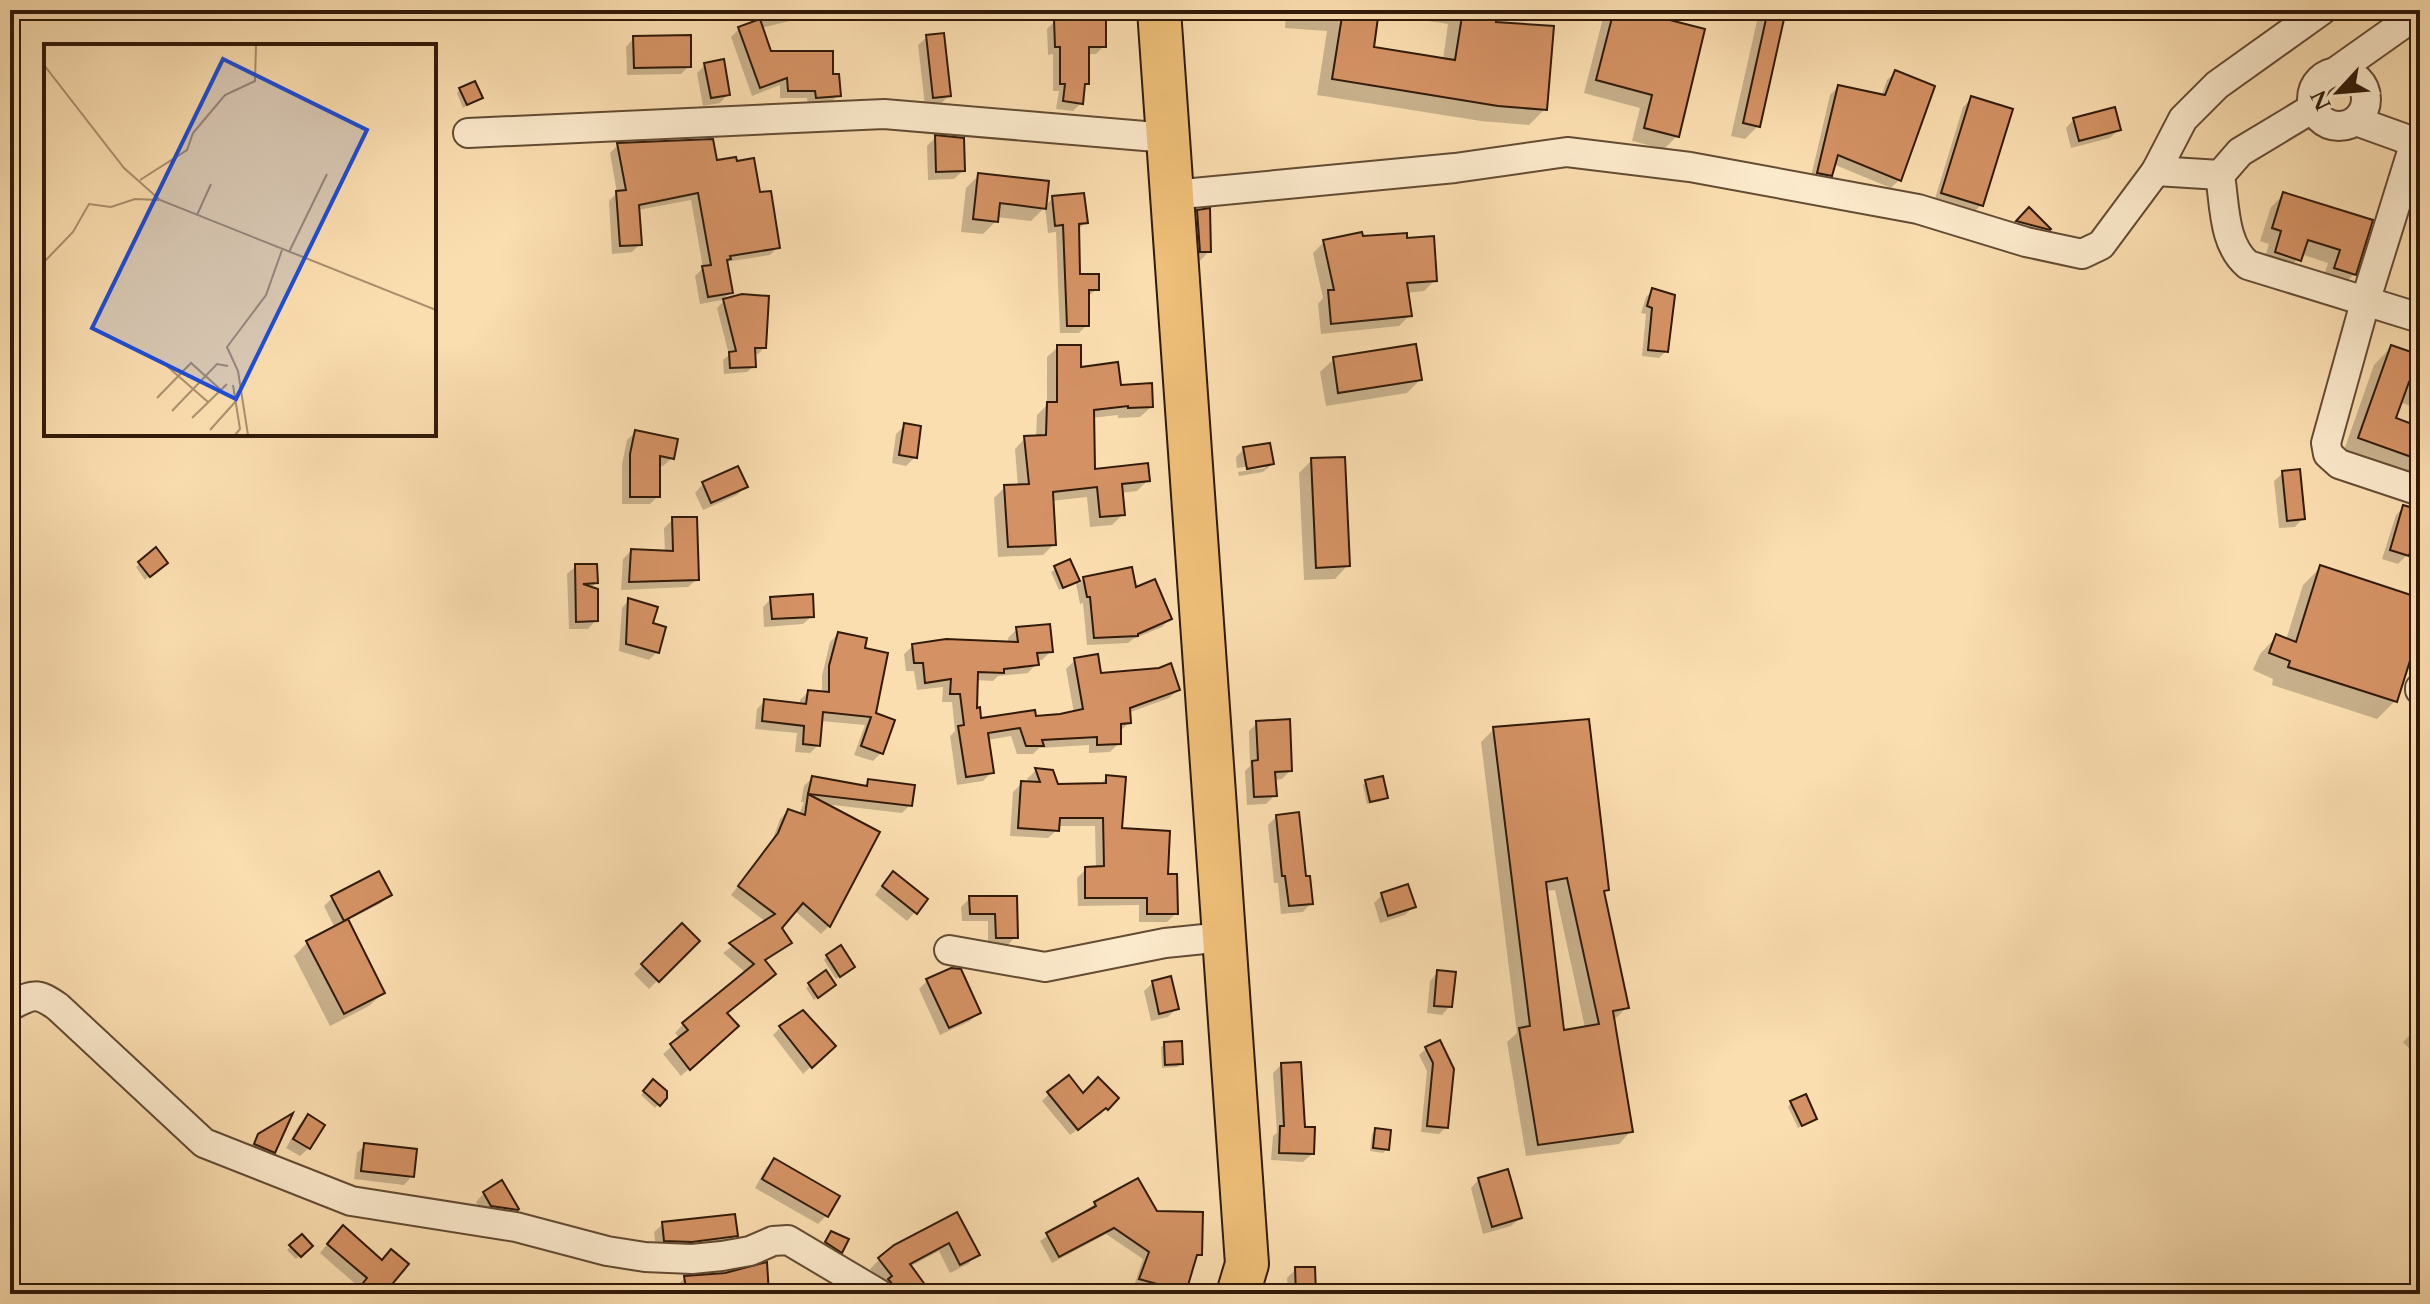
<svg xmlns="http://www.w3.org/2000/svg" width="2430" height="1304" font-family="Cardo,serif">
	<rect width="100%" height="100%" fill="#fbdeb0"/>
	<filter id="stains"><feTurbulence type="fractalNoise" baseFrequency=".0025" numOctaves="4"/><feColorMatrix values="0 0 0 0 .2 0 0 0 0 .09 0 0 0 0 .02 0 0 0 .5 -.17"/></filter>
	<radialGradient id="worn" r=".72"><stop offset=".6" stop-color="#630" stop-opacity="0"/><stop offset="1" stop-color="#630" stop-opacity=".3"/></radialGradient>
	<!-- shadow -->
	<g fill="#0003" fill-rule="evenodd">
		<polygon points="754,10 822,10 818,14 761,28 770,53 831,77 838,95 830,103 808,106 807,98 780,98 780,85 752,96 731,37 739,29 757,22"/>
		<path d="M1286 10H1496L1494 24 1545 109 1529 125 1481 121 1317 95 1327 31 1285 28ZM1377 13 1448 24 1443 60 1372 48Z"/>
		<polygon points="1605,10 1658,10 1655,19 1677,136 1664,149 1632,141 1640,108 1584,93"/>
		<polygon points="1768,10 1780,10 1758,126 1745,139 1731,136 1757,21"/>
		<polygon points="1055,21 1104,46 1096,54 1087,54 1087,83 1083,87 1081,103 1073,111 1056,109 1059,91 1053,91 1053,54 1048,55 1047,29"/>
		<polygon points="927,37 949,95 941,104 925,106 918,45"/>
		<polygon points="634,38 689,66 681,74 627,75 626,47"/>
		<polygon points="705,65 728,94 720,103 703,106 697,73"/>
		<polygon points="1896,72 1899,180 1891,188 1833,164 1830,175 1821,183 1810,181 1830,95 1838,87 1881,97 1887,80"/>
		<polygon points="460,89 480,98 463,108 457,93"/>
		<polygon points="1972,98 2010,110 1981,205 1972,214 1934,202 1963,107"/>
		<polygon points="2074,119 2119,129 2110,138 2071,148 2066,128"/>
		<polygon points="936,137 963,171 954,179 928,180 927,146"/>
		<polygon points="618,145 758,195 778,247 770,255 725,262 731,292 722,300 700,304 695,276 703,268 691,200 638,210 640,244 632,252 612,254 609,201 617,193 610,153"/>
		<polygon points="979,175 1044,207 1053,198 1085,222 1078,230 1078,276 1097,289 1087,297 1087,325 1079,333 1060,333 1056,232 1048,233 1045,207 1031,221 996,217 996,221 983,234 961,232 966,188"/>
		<polygon points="2284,194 2370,221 2354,274 2341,287 2322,281 2328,263 2301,254 2286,273 2263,265 2269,244 2260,241 2271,207"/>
		<polygon points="2029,210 2048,229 2040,236 2010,230"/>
		<polygon points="1198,212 1209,251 1201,260 1192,260 1189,220"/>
		<polygon points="1361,238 1406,240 1435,280 1424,291 1406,293 1410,315 1399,326 1321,334 1318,304 1323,298 1313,253 1324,242"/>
		<polygon points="2420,278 2420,304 2412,301"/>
		<polygon points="1653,290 1666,351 1659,358 1642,356 1646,314 1641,313 1646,297"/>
		<polygon points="724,301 764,348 758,354 753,354 754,366 747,372 724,374 723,360 729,355 717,308"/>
		<polygon points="1058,347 1079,369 1119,387 1151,407 1140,417 1118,418 1118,415 1092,418 1093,472 1148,480 1137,491 1121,493 1123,514 1112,525 1090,527 1087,497 1051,501 1054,544 1043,555 998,557 994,498 1005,487 1018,487 1015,449 1025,438 1036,437 1037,415 1047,405 1047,357"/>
		<polygon points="2391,347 2420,357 2420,410 2400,402 2394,420 2420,429 2420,483 2342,456 2374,365"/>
		<polygon points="1334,359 1420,380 1407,393 1326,406 1320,372"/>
		<polygon points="905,425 915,457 906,466 892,463 896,434"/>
		<polygon points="636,432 672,458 663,466 658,465 658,496 650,504 622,504 622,464 627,440"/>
		<polygon points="1244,449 1272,464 1263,472 1239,476 1238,472 1265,468 1265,464 1237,468 1236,457"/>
		<polygon points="1312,460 1348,565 1335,579 1304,580 1299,473"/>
		<polygon points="2283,473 2303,518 2295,527 2279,528 2274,481"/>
		<polygon points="703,484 745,487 737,495 703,510 695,493"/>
		<polygon points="2404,507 2420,512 2407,555 2398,564 2382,559 2396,515"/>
		<polygon points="673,519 697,579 688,587 621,590 623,559 631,551 665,553 664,528"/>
		<polygon points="156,550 162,566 145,580 136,567"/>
		<polygon points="1069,562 1079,584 1084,579 1134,590 1170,619 1162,627 1133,639 1128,643 1087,645 1083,603 1080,604 1076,583 1059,590 1051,572"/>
		<polygon points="576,566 596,583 590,588 596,620 588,629 569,629 567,574"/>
		<polygon points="2321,567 2420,600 2420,622 2395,701 2377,719 2272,685 2273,679 2253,670 2260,654 2277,636 2286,640 2303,585"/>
		<polygon points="771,599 812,616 803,624 764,627 763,607"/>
		<polygon points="629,600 651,625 657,652 649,660 619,651 622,608"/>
		<polygon points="1017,629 1051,651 1042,660 1036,660 1036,664 1028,673 998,676 993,681 976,680 975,710 979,720 1074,713 1066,669 1075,660 1100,675 1178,690 1169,698 1128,713 1129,723 1119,732 1119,743 1110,752 1089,753 1089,745 1039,748 1033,754 1017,754 1011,736 987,740 992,772 983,781 957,785 950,736 955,731 952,702 942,702 943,687 917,690 914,671 906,671 904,654 913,646 1009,643 1008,638"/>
		<polygon points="838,634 873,714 881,753 873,761 854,755 865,725 821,721 818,745 810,753 795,752 797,733 755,729 757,709 765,701 800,705 800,700 808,692 822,694 822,676 830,642"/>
		<polygon points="1257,723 1290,771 1282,779 1274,780 1275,795 1266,804 1247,805 1245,771 1250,766 1249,731"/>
		<path d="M1494 729 1607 889 1602 894 1627 1007 1614 1020 1631 1131 1619 1144 1526 1156 1507 1042 1517 1033 1481 742ZM1555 890 1585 1028 1563 1032 1546 891Z"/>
		<polygon points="1035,771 1052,772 1057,786 1099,786 1107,777 1120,830 1165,876 1176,913 1167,922 1139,922 1139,905 1078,906 1077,878 1086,869 1096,868 1095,826 1057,826 1057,830 1048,838 1010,836 1013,792 1022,783 1029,783 1027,779"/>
		<polygon points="812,778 863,787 868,782 910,805 902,813 824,804 829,926 821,934 794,910 780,928 789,943 764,962 774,974 725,1014 728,1034 681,1076 663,1054 680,1039 675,1033 683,1024 746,973 723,953 766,922 731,895 771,844 780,819 788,811 799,815 804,802 801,802 804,786"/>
		<polygon points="1366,782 1386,797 1382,801 1367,804 1363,785"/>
		<polygon points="1276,817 1311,903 1303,912 1281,914 1278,883 1274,883 1268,825"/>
		<polygon points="885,882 915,912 907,921 875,895"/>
		<polygon points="389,895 381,903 346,921 383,993 369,1006 330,1026 294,956 307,943 335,928 324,906 332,898"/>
		<polygon points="1382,895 1414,906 1405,915 1380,923 1374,903"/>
		<polygon points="970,898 1015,898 1015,937 1007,946 988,946 988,921 962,921 961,907"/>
		<polygon points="682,926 697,941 649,989 634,974"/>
		<polygon points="827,956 849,970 836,979 824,960"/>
		<polygon points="1438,972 1450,1006 1442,1015 1427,1013 1430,981"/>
		<polygon points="825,973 830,988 814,1000 806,988"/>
		<polygon points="927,981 979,1013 970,1021 940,1035 919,989"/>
		<polygon points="1153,983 1176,1009 1168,1017 1151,1021 1144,991"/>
		<polygon points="2420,1025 2420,1060 2403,1042"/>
		<polygon points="781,1027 833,1046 803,1074 773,1035"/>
		<polygon points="1439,1042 1446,1127 1439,1134 1421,1132 1427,1071 1419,1055 1427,1048"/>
		<polygon points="1165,1044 1181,1064 1177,1067 1162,1068 1161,1047"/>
		<polygon points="1281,1065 1312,1154 1303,1162 1271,1160 1273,1136 1277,1133 1273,1073"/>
		<polygon points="653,1082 665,1097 655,1108 641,1095"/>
		<polygon points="1049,1094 1117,1098 1100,1115 1098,1114 1070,1135 1042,1101"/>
		<polygon points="1791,1103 1814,1119 1798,1128 1788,1107"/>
		<polygon points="308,1117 309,1148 300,1156 286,1148 299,1125"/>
		<polygon points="1376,1130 1387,1149 1383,1153 1370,1151 1372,1134"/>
		<polygon points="259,1136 274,1152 270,1155 252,1148"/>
		<polygon points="365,1145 412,1176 404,1185 354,1179 357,1153"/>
		<polygon points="774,1160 826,1216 818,1224 755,1188 766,1168"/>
		<polygon points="1479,1179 1520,1218 1511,1226 1483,1234 1471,1188"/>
		<polygon points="484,1193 517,1209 509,1217 483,1214 476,1202"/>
		<polygon points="1095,1204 1155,1213 1200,1254 1194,1260 1184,1294 1155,1294 1134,1286 1143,1259 1106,1234 1052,1263 1040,1241"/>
		<polygon points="957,1215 977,1254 968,1264 950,1273 939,1251 909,1267 916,1294 883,1294 883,1286 870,1269 880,1259"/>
		<polygon points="663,1224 736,1235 727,1244 656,1249 654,1232"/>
		<polygon points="334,1236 381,1262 381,1294 358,1294 356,1292 360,1288 320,1253"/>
		<polygon points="301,1237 310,1246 296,1259 287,1250"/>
		<polygon points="828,1237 841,1251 837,1255 823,1247"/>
		<polygon points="1296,1269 1314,1294 1288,1294 1287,1278"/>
		<polygon points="685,1278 767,1291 778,1290 778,1294 678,1294 676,1286"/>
	</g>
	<!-- building -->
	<g fill="#d49264" stroke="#311a0a" stroke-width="2" fill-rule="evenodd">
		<polygon points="1343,10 1379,10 1374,47 1455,60 1463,10 1498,10 1496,22 1554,26 1547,110 1498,106 1332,79"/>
		<polygon points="1614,10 1660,10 1658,17 1705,29 1679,137 1644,128 1652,95 1596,80"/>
		<polygon points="1768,10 1786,10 1760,127 1743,123"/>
		<polygon points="760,19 771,51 833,51 833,74 839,74 841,96 816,98 815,91 788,91 787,78 760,88 738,27"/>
		<polygon points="1054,19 1106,19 1106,47 1089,47 1089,84 1085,84 1083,104 1063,101 1065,84 1060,84 1060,47 1055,47"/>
		<polygon points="944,33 951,96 933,98 926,35"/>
		<polygon points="691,35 691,67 634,68 633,36"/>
		<polygon points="724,59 730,95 711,98 704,63"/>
		<polygon points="1895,70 1935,86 1901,181 1838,155 1832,176 1817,173 1838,85 1885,95"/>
		<polygon points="475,81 483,98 467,105 459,88"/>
		<polygon points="1971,96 2013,109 1983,206 1941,193"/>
		<polygon points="2115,107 2121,130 2079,141 2073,118"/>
		<polygon points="935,135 964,138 965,171 936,172"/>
		<polygon points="713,139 717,160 736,157 737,161 754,158 760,192 771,191 780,248 730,256 731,259 727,260 733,293 708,297 702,266 711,265 698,193 639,205 642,245 620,246 616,191 626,190 617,143"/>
		<polygon points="978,173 1049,181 1046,209 1000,203 998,222 973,219"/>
		<polygon points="2283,192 2373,220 2356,275 2334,268 2340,250 2308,240 2301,261 2275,252 2281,231 2272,228"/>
		<polygon points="1084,193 1088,223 1079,224 1080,274 1099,274 1099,290 1089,290 1089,326 1067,326 1063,225 1055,226 1052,196"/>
		<polygon points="2029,207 2051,229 2050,230 2016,221"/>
		<polygon points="1210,208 1211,252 1200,252 1197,210"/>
		<polygon points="1362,232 1363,236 1407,233 1407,238 1434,236 1437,281 1407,283 1412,316 1331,324 1328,290 1334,290 1323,240"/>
		<polygon points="1652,288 1675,295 1668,352 1648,350 1652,308 1647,306"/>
		<polygon points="742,294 769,296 766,348 755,348 756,367 730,368 729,352 736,351 723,299"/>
		<polygon points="1416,344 1422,380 1338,393 1333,357"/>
		<polygon points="1057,345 1081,345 1081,367 1118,362 1121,385 1152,383 1153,407 1128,408 1128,406 1094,410 1095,469 1148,463 1150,481 1122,484 1125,515 1100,517 1097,487 1053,492 1056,545 1008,547 1004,485 1029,484 1024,436 1046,435 1047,402 1057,402"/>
		<polygon points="2391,345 2420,355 2420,386 2409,382 2396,418 2420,427 2420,460 2358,438"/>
		<polygon points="904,423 921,426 917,458 899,455"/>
		<polygon points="635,430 678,439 674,459 660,456 660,497 630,497 630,454"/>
		<polygon points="1270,443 1274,464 1247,469 1243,447"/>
		<polygon points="1345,457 1350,566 1316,568 1311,458"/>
		<polygon points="738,466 748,487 711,503 702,482"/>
		<polygon points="2300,469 2305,519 2287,521 2282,471"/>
		<polygon points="2403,505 2420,510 2420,519 2409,556 2390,550"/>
		<polygon points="672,517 697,517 699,580 629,582 631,549 673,551"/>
		<polygon points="156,547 168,563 150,577 138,562"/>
		<polygon points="1070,559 1080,581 1063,588 1054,566"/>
		<polygon points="575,564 597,564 598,583 583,584 598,589 598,621 576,622"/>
		<polygon points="2320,565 2420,598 2420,629 2397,702 2288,667 2290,661 2269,653 2276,634 2296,642"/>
		<polygon points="1132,567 1136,587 1155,579 1172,619 1138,634 1138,636 1094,638 1090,597 1087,597 1083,577"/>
		<polygon points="813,594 814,617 772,619 770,597"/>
		<polygon points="628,598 658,607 653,623 666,627 659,653 626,644"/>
		<polygon points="1050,624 1053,652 1037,653 1039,665 1004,669 1004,673 978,672 977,708 980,707 981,718 1035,710 1036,716 1060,714 1083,709 1074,658 1098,654 1101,673 1159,668 1171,663 1180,690 1130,708 1131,723 1121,724 1121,744 1097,745 1097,737 1042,740 1044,746 1026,746 1020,728 988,733 994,773 966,777 958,726 964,725 960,694 950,694 951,679 925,683 923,663 914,663 912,644 946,639 1018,642 1016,627"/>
		<polygon points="838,632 867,638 865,648 888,653 876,713 895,720 883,754 861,746 871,717 823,712 820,746 803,744 804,726 762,721 764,699 806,704 808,690 829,692 829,666"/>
		<polygon points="1290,719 1292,771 1275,772 1277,796 1254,797 1252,761 1258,760 1256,721"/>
		<path d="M1589 719 1609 890 1604 891 1629 1008 1613 1011 1633 1132 1538 1145 1519 1028 1530 1026 1493 727ZM1567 878 1599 1024 1564 1030 1546 882Z"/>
		<polygon points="1035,768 1053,770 1058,784 1106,783 1106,775 1126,777 1122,828 1170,831 1168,874 1177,874 1178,914 1147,914 1147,898 1085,898 1085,867 1104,866 1103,818 1060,818 1059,831 1018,828 1021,781 1040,782"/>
		<polygon points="812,776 867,786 868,779 915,785 912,806 808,794"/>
		<polygon points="1383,776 1388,798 1370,802 1365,780"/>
		<polygon points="808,794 880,832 830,927 803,903 782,928 792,943 765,960 776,974 727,1013 739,1026 690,1070 670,1044 688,1030 682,1023 754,964 729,943 775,914 738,886 778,833 788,809 805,815"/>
		<polygon points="1299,812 1306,876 1310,876 1313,904 1289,906 1285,876 1282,876 1276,815"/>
		<polygon points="379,871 392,895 344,921 331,896"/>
		<polygon points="893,871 928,899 917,914 882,886"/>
		<polygon points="1408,884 1416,907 1388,916 1381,893"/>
		<polygon points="969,896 1017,896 1018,938 996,938 995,914 970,914"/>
		<polygon points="348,919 385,993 344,1014 306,941"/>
		<polygon points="682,923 700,941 659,982 641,964"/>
		<polygon points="841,945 855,967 840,977 826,955"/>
		<polygon points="951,968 961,969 981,1013 949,1028 926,979"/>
		<polygon points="826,970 836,985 818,998 808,983"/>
		<polygon points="1437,970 1456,972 1452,1007 1434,1006"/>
		<polygon points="1171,976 1179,1009 1159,1014 1152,981"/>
		<polygon points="803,1010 836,1046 812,1068 779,1026"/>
		<polygon points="1440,1040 1454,1069 1448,1128 1427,1126 1433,1063 1425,1047"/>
		<polygon points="1182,1041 1183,1064 1165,1065 1164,1042"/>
		<polygon points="1301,1062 1305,1127 1315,1127 1314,1154 1279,1153 1280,1126 1284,1126 1281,1063"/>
		<polygon points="1069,1075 1083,1093 1098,1077 1119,1098 1108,1110 1106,1108 1078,1130 1047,1092"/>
		<polygon points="653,1079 667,1091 667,1098 660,1106 643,1091"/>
		<polygon points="1806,1094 1817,1119 1802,1126 1790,1101"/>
		<polygon points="293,1113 275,1153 254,1144 258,1134"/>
		<polygon points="308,1114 325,1125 310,1149 293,1139"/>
		<polygon points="1375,1128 1391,1130 1389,1150 1373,1148"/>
		<polygon points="364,1143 417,1149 414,1177 361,1171"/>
		<polygon points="774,1158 840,1196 828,1217 762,1179"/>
		<polygon points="1508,1169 1522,1218 1492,1227 1478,1178"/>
		<polygon points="1138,1178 1157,1211 1203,1212 1202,1255 1197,1255 1186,1292 1139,1279 1149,1252 1114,1228 1059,1257 1046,1233 1096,1206 1094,1202"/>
		<polygon points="502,1180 519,1209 518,1210 491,1206 483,1192"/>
		<polygon points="957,1212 980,1255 960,1265 949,1243 910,1264 926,1286 916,1294 896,1294 893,1285 888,1279 892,1276 878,1258 894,1245"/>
		<polygon points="735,1214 738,1236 692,1242 664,1241 662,1222"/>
		<polygon points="343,1225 382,1260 391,1249 409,1264 384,1294 376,1294 363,1283 367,1278 327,1244"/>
		<polygon points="831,1231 849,1239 842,1253 825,1242"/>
		<polygon points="302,1234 313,1246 301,1257 289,1245"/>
		<polygon points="767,1262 769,1294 687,1294 684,1276 725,1273"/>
		<polygon points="1295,1267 1315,1267 1316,1294 1296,1294"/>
	</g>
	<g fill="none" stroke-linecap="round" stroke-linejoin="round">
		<!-- minor casing -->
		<g stroke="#644b34" stroke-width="32">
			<g id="minor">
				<polyline points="2338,70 2420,12"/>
				<circle cx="2339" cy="99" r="27"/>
				<path d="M2313 108 2240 152 2220 175C2225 206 2223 244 2248 265L2420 318"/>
				<polyline points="2356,121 2420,144"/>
				<polyline points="468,133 884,114 1168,138"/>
				<polyline points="2415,142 2366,299 2326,443 2328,454 2339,464 2420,491"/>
				<polyline points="2156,171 2220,175"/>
				<polyline points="1172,195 1455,168 1567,152 1690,167 1918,209 2026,242 2082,254 2101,245 2156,171 2183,119 2217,85 2322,10"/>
				<polyline points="2420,690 2420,688"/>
				<polyline points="949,950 1045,967 1165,943 1224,937"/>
				<path d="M10 1006C33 994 37 992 58 1007L204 1143 351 1201 516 1227 607 1251 645 1257 692 1259 722 1256 750 1251 773 1241 788 1240 879 1294"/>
			</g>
		</g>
		<!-- highway casing -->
		<g stroke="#311a0a" stroke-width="46">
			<polyline id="highway" points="1159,10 1247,1264 1238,1294"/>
		</g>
		<!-- minor -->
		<use href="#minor" stroke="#fceacc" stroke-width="28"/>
		<!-- highway -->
		<use href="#highway" stroke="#eebf78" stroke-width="42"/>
	</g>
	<!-- overview -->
	<g transform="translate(44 44)">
		<rect width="392" height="392" fill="#fbdeb0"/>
		<path fill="none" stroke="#aa906e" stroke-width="2" d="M0 21 80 124 116 156 392 266M96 136 143 106 149 89 181 51 211 37 212 1M153 171 167 140M245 208 283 130M0 218 29 188 45 160 67 163 91 155 115 156M116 316 164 358M189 341 196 385 191 391M113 354 147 319 177 346M128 367 173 320 184 322M148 374 183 340M166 386 192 357M204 391 194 327 183 303 222 251 238 206"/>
		<path fill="#1d4ed8" fill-opacity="0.15" stroke="#1d4ed8" stroke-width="4" d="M179 15 323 86 192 355 48 284Z"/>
		<rect width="392" height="392" fill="none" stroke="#311a0a" stroke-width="4"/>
	</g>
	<!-- margin -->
	<rect width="2430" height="1304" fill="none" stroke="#fbdeb0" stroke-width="40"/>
	<rect x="12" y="12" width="2406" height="1280" fill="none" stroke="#311a0a" stroke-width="4"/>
	<rect x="20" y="20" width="2390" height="1264" fill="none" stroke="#311a0a" stroke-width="2"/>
	<!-- north arrow -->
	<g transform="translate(2338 92) rotate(244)" stroke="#fceacc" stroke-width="6" paint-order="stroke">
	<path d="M0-6L14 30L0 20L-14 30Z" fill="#311a0a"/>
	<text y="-12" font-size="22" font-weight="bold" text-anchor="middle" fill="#311a0a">N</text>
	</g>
	<rect width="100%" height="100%" filter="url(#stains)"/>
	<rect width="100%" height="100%" fill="url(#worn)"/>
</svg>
